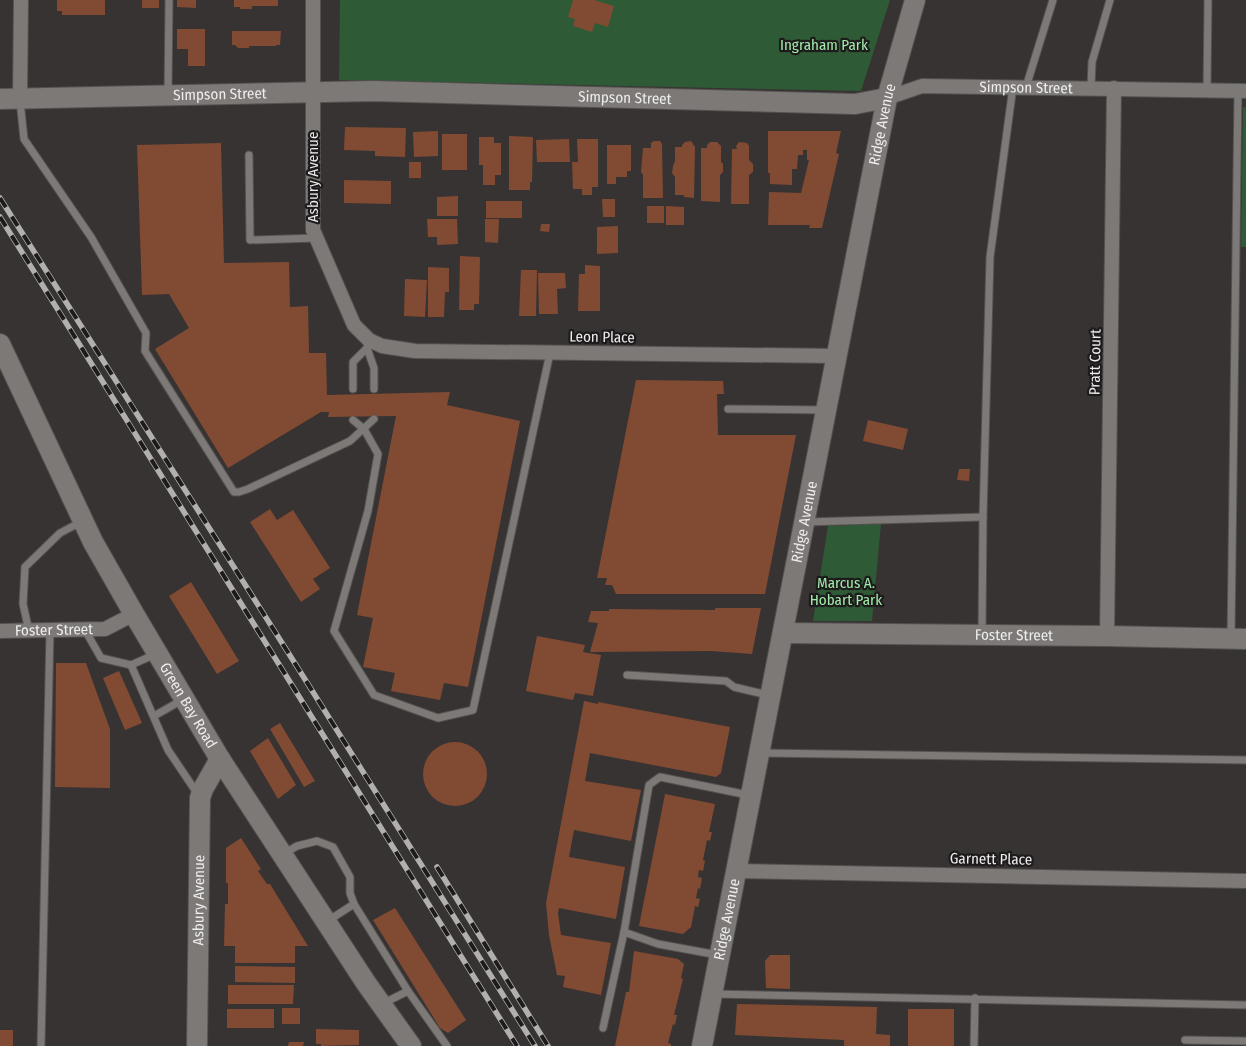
<svg xmlns="http://www.w3.org/2000/svg" width="1246" height="1046" font-family="'Fira Sans Condensed',sans-serif">
	<rect width="100%" height="100%" fill="#373332"/>
	<!-- green -->
	<g fill="#2e5a36">
		<polygon points="340,0 890,0 861,91 339,80"/>
		<polygon points="1243,107 1246,107 1246,247 1241,247"/>
		<polygon points="881,524 872,621 813,621 828,526"/>
	</g>
	<!-- building -->
	<g fill="#814a33">
		<polygon points="57,0 105,0 105,15 62,15 62,11 57,11"/>
		<rect x="142" y="0" width="17" height="8"/>
		<polygon points="177,0 196,0 196,8 177,7"/>
		<polygon points="234,0 278,0 278,6 252,6 252,9 240,9 240,7 234,7"/>
		<polygon points="573,0 594,0 614,6 608,27 595,23 592,32 573,26 575,19 568,17"/>
		<polygon points="177,29 205,29 205,66 188,66 188,49 177,49"/>
		<polygon points="232,31 281,31 280,45 276,45 276,46 249,46 249,48 238,48 235,45 232,45"/>
		<polygon points="345,127 406,128 405,157 375,156 375,151 344,150"/>
		<polygon points="438,131 438,156 414,157 413,132"/>
		<polygon points="768,131 841,131 836,153 839,154 822,228 809,228 810,225 768,225 769,192 801,193 809,160 807,160 807,150 803,150 803,155 798,155 797,169 792,169 792,185 770,184 770,173 768,173"/>
		<rect x="442" y="134" width="25" height="36"/>
		<polygon points="509,136 533,137 532,182 530,182 530,190 509,190"/>
		<polygon points="479,137 494,137 494,143 501,143 501,175 495,175 495,185 483,185 483,165 479,165"/>
		<polygon points="569,139 570,162 537,162 536,140"/>
		<polygon points="577,139 598,139 598,187 592,187 592,195 582,195 582,189 573,189 572,162 578,162"/>
		<polygon points="654,141 660,141 662,144 663,198 643,198 643,175 641,172 643,148 651,148 651,143"/>
		<polygon points="691,141 695,147 694,198 684,197 684,195 675,195 675,177 672,173 673,166 675,161 675,147 682,147 682,145 685,142"/>
		<polygon points="710,142 717,142 721,146 721,162 723,164 723,172 720,175 720,202 701,201 701,148 707,148 707,145"/>
		<polygon points="739,142 747,143 749,146 749,160 753,164 753,172 749,175 749,204 731,204 732,149 737,149 736,146"/>
		<polygon points="221,143 224,263 289,262 290,307 308,306 309,353 326,353 327,395 450,392 447,405 520,421 468,687 444,683 440,700 391,691 395,673 363,667 373,618 357,615 396,416 328,417 329,412 321,412 228,468 155,349 189,328 169,294 142,295 137,145"/>
		<polygon points="607,145 631,145 631,171 627,171 627,177 616,177 616,184 607,184"/>
		<rect x="409" y="162" width="12" height="16"/>
		<polygon points="344,180 391,181 391,204 344,203"/>
		<polygon points="458,196 458,216 437,216 437,197"/>
		<polygon points="602,199 615,199 615,217 603,217"/>
		<rect x="486" y="201" width="36" height="17"/>
		<rect x="647" y="206" width="17" height="17"/>
		<polygon points="666,206 684,207 684,225 666,225"/>
		<polygon points="427,219 457,219 458,244 437,245 437,237 428,237"/>
		<polygon points="485,219 499,219 498,243 485,242"/>
		<polygon points="541,224 550,224 549,232 540,231"/>
		<polygon points="618,226 618,253 597,254 597,227"/>
		<polygon points="460,256 480,257 479,304 474,304 474,310 459,310"/>
		<polygon points="585,265 600,266 600,311 578,311 579,274 585,274"/>
		<polygon points="428,267 449,268 449,292 445,292 444,317 428,317"/>
		<polygon points="521,270 537,270 536,316 519,316"/>
		<polygon points="538,273 565,273 566,288 557,289 558,314 539,314"/>
		<polygon points="405,279 427,280 425,317 404,316"/>
		<polygon points="636,380 723,381 724,394 717,394 718,435 796,435 765,594 616,594 612,585 605,585 607,578 597,578"/>
		<polygon points="868,420 908,429 903,450 863,441"/>
		<polygon points="959,469 970,469 969,481 957,480"/>
		<polygon points="270,509 277,520 293,510 330,568 313,579 320,589 301,602 250,522"/>
		<polygon points="191,582 239,661 217,674 169,596"/>
		<polygon points="715,608 761,608 752,654 711,651 590,652 598,623 588,622 591,611 609,611 609,609 715,610"/>
		<polygon points="537,636 585,645 583,652 601,655 593,696 575,693 573,700 526,691"/>
		<polygon points="56,663 86,663 110,729 110,788 55,787"/>
		<polygon points="119,671 142,723 125,730 103,678"/>
		<polygon points="584,701 598,704 598,702 730,727 721,773 716,777 590,753 585,781 641,790 631,841 574,830 569,857 625,867 616,919 559,908 558,913 561,935 611,943 601,995 563,987 565,976 557,975 549,935 546,903"/>
		<polygon points="280,723 315,781 304,787 270,729"/>
		<polygon points="268,738 296,785 278,799 250,751"/>
		<circle cx="455" cy="774" r="32"/>
		<polygon points="665,794 715,804 709,832 712,832 710,841 707,840 703,860 705,861 703,871 699,870 698,877 702,878 700,889 698,888 696,898 700,899 698,907 695,906 691,927 683,934 639,926"/>
		<polygon points="241,838 261,869 258,871 267,884 270,884 308,946 295,946 295,963 235,963 235,946 224,946 225,904 228,904 228,883 226,883 226,848"/>
		<polygon points="395,908 466,1020 448,1033 440,1028 373,920"/>
		<polygon points="634,951 678,959 684,964 681,978 683,979 674,1015 677,1015 675,1025 673,1024 668,1043 671,1044 671,1046 615,1046 626,992 629,992"/>
		<polygon points="770,955 790,955 790,989 766,988 765,961"/>
		<polygon points="235,966 295,967 295,983 235,982"/>
		<polygon points="228,985 294,985 293,1004 228,1004"/>
		<polygon points="737,1004 877,1007 876,1034 890,1035 890,1046 844,1046 844,1040 735,1035"/>
		<rect x="282" y="1008" width="18" height="16"/>
		<rect x="227" y="1009" width="47" height="19"/>
		<rect x="908" y="1009" width="46" height="37"/>
		<polygon points="316,1029 359,1030 359,1045 321,1046 321,1044 316,1044"/>
		<rect x="0" y="1030" width="13" height="16"/>
		<polygon points="289,1042 304,1042 303,1046 288,1046"/>
	</g>
	<g fill="none" stroke-linecap="round" stroke-linejoin="round">
		<!-- lane casing -->
		<g stroke="#545151" stroke-width="9">
			<g id="lane">
				<polyline points="1026,87 1053,0"/>
				<polyline points="1091,88 1092,62 1110,0"/>
				<polyline points="1207,90 1208,0"/>
				<polyline points="168,95 169,0"/>
				<polyline points="20,101 24,139 91,237 146,333 145,351 234,492 239,492 248,489 350,441 374,419"/>
				<polyline points="249,155 250,240 316,238"/>
				<polyline points="367,348 374,368 374,389"/>
				<polyline points="353,389 353,362 367,348 369,340"/>
				<polyline points="728,409 825,410"/>
				<polyline points="353,420 364,429 378,454 368,511 334,631 374,695 438,718 473,710 550,353"/>
				<polyline points="806,522 983,517"/>
				<polyline points="85,630 101,658 131,665 168,750 197,793"/>
				<polyline points="29,631 23,604 25,567 60,533 81,522"/>
				<polyline points="982,632 983,517 990,257 1013,87"/>
				<polyline points="1231,638 1238,91"/>
				<polyline points="131,665 156,654"/>
				<polyline points="627,675 726,681 734,687 768,695"/>
				<polyline points="154,716 184,699"/>
				<polyline points="761,753 1246,760"/>
				<polyline points="285,853 297,846 317,841 333,847 350,877 350,893 354,904 326,922"/>
				<polyline points="354,904 408,991 447,1046"/>
				<polyline points="718,955 658,944 624,932 649,785 660,777 748,795"/>
				<polyline points="713,994 1246,1005"/>
				<polyline points="384,1003 408,991"/>
				<polyline points="603,1028 624,932"/>
				<polyline points="1185,1040 1246,1041"/>
				<polyline points="41,1046 50,631"/>
				<polyline points="974,1046 975,998"/>
			</g>
		</g>
		<!-- street casing -->
		<g stroke="#545151" stroke-width="16">
			<g id="street">
				<polyline points="313,0 313,230 354,325 369,340 382,346 415,351 837,356"/>
				<polyline points="20,98 21,0"/>
				<path id="s1" d="M887 98 922 86 1246 91"/>
				<path id="s2" d="M0 631 105 629 134 614"/>
				<polyline points="1107,636 1114,88"/>
				<polyline points="736,871 1246,881"/>
			</g>
		</g>
		<!-- secondary casing -->
		<g stroke="#545151" stroke-width="22">
			<g id="secondary">
				<path id="s3" d="M0 99 373 91 855 104 887 98"/>
				<path id="s4" d="M0 344 93 542 134 614 220 759 366 983 411 1046"/>
				<path id="s5" d="M783 633 1107 636 1246 639"/>
				<path id="s6" d="M197 1046 200 798 203 789 220 759"/>
				<path id="s7" d="M702 1046 887 98 915 0"/>
			</g>
		</g>
		<!-- lane -->
		<use href="#lane" stroke="#7c7977" stroke-width="7"/>
		<!-- street -->
		<use href="#street" stroke="#7c7977" stroke-width="14"/>
		<!-- secondary -->
		<use href="#secondary" stroke="#7c7977" stroke-width="20"/>
		<!-- rail casing -->
		<g stroke="#b2afaf" stroke-width="5.5">
			<g id="rail">
				<polyline points="0,198 296,665 535,1046"/>
				<polyline points="0,217 517,1046"/>
				<polyline points="437,867 548,1046"/>
			</g>
		</g>
		<!-- rail -->
		<use href="#rail" stroke="#1d1b1b" stroke-width="4" stroke-dasharray="11" stroke-linecap="butt"/>
	</g>
	<g text-anchor="middle" stroke-width="4.5" stroke-linejoin="round" paint-order="stroke">
		<!-- park labels -->
		<g font-size="15" fill="#a0eaaa" stroke="#1d1b1b">
			<text x="824" y="50">Ingraham Park</text>
			<text x="846" y="588">Marcus A.<tspan x="846" dy="17">Hobart Park</tspan></text>
		</g>
		<!-- street labels -->
		<g font-size="15" fill="#eeecec" stroke="#1d1b1b">
			<text dy="5" stroke="none"><textPath href="#s1" startOffset="141">Simpson Street</textPath></text>
			<text dy="5" stroke="none"><textPath href="#s3" startOffset="220">Simpson Street</textPath></text>
			<text dy="5" stroke="none"><textPath href="#s3" startOffset="625">Simpson Street</textPath></text>
			<text dy="5" stroke="none"><textPath href="#s7" startOffset="939">Ridge Avenue</textPath></text>
			<text transform="translate(313 177) rotate(-90)" y="5">Asbury Avenue</text>
			<text transform="translate(602 337) rotate(1)" y="5">Leon Place</text>
			<text transform="translate(1095 362) rotate(-89)" y="5">Pratt Court</text>
			<text dy="5" stroke="none"><textPath href="#s7" startOffset="534">Ridge Avenue</textPath></text>
			<text dy="5" stroke="none"><textPath href="#s2" startOffset="54">Foster Street</textPath></text>
			<text dy="5" stroke="none"><textPath href="#s5" startOffset="231">Foster Street</textPath></text>
			<text dy="5" stroke="none"><textPath href="#s4" startOffset="408">Green Bay Road</textPath></text>
			<text transform="translate(991 859) rotate(1)" y="5">Garnett Place</text>
			<text dy="5" stroke="none"><textPath href="#s6" startOffset="146">Asbury Avenue</textPath></text>
			<text dy="5" stroke="none"><textPath href="#s7" startOffset="129">Ridge Avenue</textPath></text>
		</g>
	</g>
</svg>
